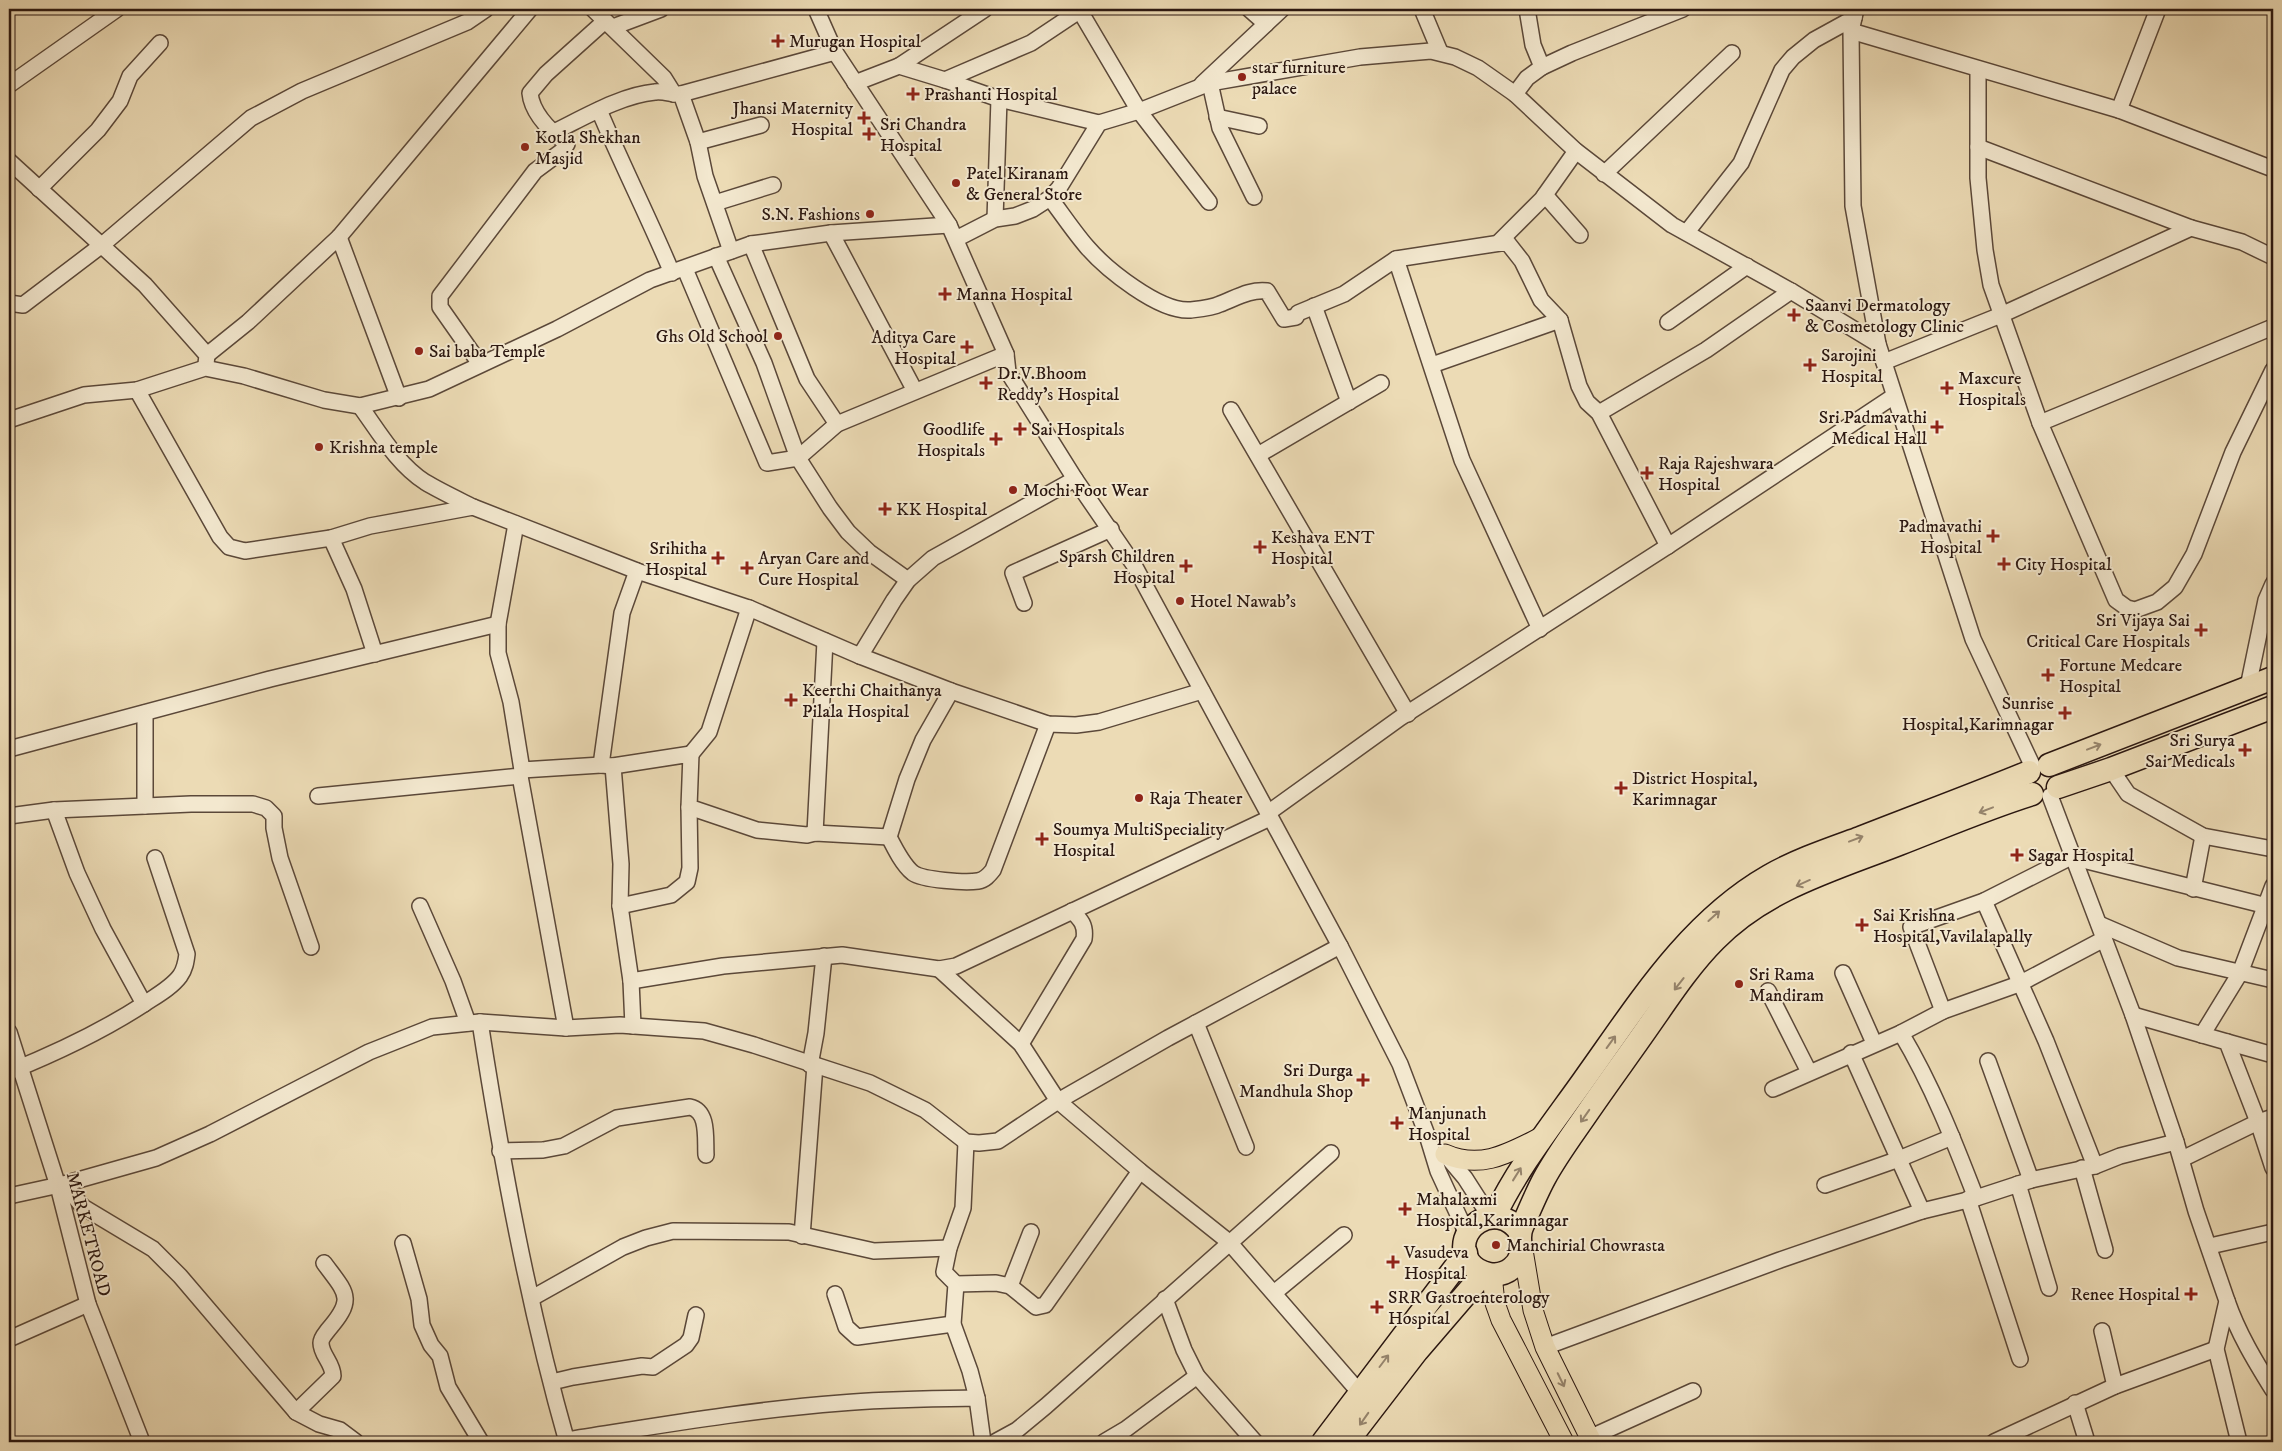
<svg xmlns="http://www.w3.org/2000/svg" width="2282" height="1451" font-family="'IM FELL DW Pica',serif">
	<rect width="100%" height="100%" fill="#ecdbb5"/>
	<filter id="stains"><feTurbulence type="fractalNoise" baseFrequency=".004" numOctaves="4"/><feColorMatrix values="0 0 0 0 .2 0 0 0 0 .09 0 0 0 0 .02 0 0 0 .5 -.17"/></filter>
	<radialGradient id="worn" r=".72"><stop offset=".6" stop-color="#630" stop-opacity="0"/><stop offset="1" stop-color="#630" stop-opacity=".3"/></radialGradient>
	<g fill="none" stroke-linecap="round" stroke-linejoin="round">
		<!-- minor casing -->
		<g stroke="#5b4839" stroke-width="18">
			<g id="minor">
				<polyline points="593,9 664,78 674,94 681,94 698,142 705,176 731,251"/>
				<polyline points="816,9 835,52 949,225 1006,354 1008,372 1075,479 1134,565 1340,946 1400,1064 1427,1135 1438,1171 1467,1234"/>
				<polyline points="1249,9 1266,24"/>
				<polyline points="1422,9 1440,52"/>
				<polyline points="1856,9 1851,31 1853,206 1878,344 1973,639 2033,767"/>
				<polyline points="1080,11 1139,111 1209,202"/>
				<polyline points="613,27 661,9"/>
				<polyline points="1851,31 2119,110 2273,169"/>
				<polyline points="899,66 985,9"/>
				<polyline points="1542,67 1572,53 1683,9"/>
				<polyline points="1978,69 1978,178 1985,250 1991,285 2040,423"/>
				<polyline points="945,80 999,99 1099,123"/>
				<polyline points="855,83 899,66 945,80 1031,43 1082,9"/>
				<polyline points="1210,83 1220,128 1254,197"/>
				<polyline points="1202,84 1282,9"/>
				<polyline points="9,85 117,9"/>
				<polyline points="681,94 835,52"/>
				<polyline points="1515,94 1527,78 1542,67 1533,45 1527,9"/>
				<path d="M599 110C622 165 649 218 672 273"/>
				<polyline points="2119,110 2158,9"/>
				<polyline points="1217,117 1259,126"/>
				<path d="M552 133C583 118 621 95 655 92 661 91 668 93 674 94"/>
				<polyline points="698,142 761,125"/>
				<polyline points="1978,147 2191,228"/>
				<polyline points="9,161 145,285 207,355 206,364"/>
				<polyline points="1604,174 1732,53"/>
				<polyline points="39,189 98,130 120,101 130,76 160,43"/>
				<polyline points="1545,195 1580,235"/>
				<polyline points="1050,198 1059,188 1099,123 1139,111 1210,83 1360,57 1431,51 1455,57 1478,68 1515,94 1576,151 1672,225 1791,291 1878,344"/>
				<polyline points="715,203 773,185"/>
				<polyline points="995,219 999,99"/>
				<polyline points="1687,232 1741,163 1782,70 1793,57 1814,40 1854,18"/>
				<polyline points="831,233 915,391"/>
				<polyline points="339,237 399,398"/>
				<path d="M956 239 995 219 1015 216 1033 209 1050 198C1062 214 1074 232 1087 247 1106 269 1159 312 1190 310 1199 309 1212 308 1220 304 1236 298 1250 289 1267 291L1284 319 1296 317 1298 313 1344 294 1396 259 1462 460 1540 629"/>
				<polyline points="1500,241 1542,199 1576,151"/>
				<polyline points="751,244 807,379 837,424"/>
				<polyline points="716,256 764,363 798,458 830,508 848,532 869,552 908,580"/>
				<polyline points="1396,259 1507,242 1522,261 1541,300 1560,320 1579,386 1587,402 1599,413 1668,546"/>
				<polyline points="685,269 767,463 798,458 837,424 1006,354"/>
				<polyline points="9,303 23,305 102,245 251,118 302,91 467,22 486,9"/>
				<polyline points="1314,306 1349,402"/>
				<polyline points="1668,322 1747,266"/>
				<polyline points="2273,327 2040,423 2116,600 2127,608 2135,610 2157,602 2175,587 2194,554 2233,452 2273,370"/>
				<polyline points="207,355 248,322 339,237 530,9"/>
				<polyline points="1884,362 2001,315 2191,228 2242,242 2273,257"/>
				<path d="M480 364 440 307V296L535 171 562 151 567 144C550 131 532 114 530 93L546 74 605 21"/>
				<polyline points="1432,365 1560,320"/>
				<polyline points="137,390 220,537 229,547 245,551 331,538 370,526 473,507 637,571 749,608 860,656 951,691 1048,724 1076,725 1099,722 1202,691"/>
				<path d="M360 406C379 432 397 464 425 482 440 491 457 499 473 507"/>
				<polyline points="1231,410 1408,714"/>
				<polyline points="1599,413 1706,350 1791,291"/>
				<polyline points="9,420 84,395 137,390 205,368 244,376 324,400 360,406 429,389 557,329 650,280 751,244 831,233 949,225"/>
				<polyline points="1258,455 1381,383"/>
				<polyline points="516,524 498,624 498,653 511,702 522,770 601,765"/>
				<polyline points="331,538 354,589 375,654"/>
				<polyline points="637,571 622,613 601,765 613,766 691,754 689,807 757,830 807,835 815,833 889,837 907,779 923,740 951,691"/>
				<polyline points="1024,603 1013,573 1111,529"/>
				<polyline points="860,656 894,600 908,580 933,558 1075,479"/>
				<polyline points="2248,687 2266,600 2273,584"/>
				<polyline points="9,749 270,679 498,624"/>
				<polyline points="691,754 709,732 749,608"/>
				<polyline points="613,766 621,864 620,906 631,981 633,1026"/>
				<polyline points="2111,769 2128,794 2203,836 2273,849"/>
				<polyline points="520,776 566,1028"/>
				<polyline points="318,796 520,776 522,770"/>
				<polyline points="2050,796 2133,1015 2176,1142 2196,1211 2227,1301 2216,1349 2239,1442"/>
				<polyline points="145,806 145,713"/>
				<polyline points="54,810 77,873 103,929 144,1004"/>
				<polyline points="1268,813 1400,718 1668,546 1894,396"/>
				<polyline points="9,816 54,810 191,804 253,804 266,808 274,816 274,828 280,858 311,947"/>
				<polyline points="815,833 825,641"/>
				<path d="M889 837C895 849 903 865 913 873 923 880 965 883 978 881 985 880 989 875 993 870L1048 724"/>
				<polyline points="2193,889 2203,836"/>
				<polyline points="1984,901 2046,1041 2095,1166"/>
				<polyline points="420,906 453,981 468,1023"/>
				<polyline points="620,906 671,895 687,882 690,868 689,807"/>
				<polyline points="2099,924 2178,958 2273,980"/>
				<polyline points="939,969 1021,1044 1058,1101 1140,1171 1229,1242 1360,1393"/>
				<polyline points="1843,973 1874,1043"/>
				<polyline points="631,981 723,966 842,955 939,969 956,966 1270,818"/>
				<polyline points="1768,991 1809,1072"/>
				<polyline points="1943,1011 1911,927 1984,901 2071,857 2267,906"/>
				<polyline points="2133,1015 2227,1042 2258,1122 2273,1168"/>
				<path d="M480 1022C502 1163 528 1305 567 1442"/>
				<polyline points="1196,1023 1246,1147"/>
				<polyline points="9,1032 58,1186 88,1304 142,1442"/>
				<path d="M1901 1033C1932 1085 1954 1141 1976 1198"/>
				<polyline points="2202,1035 2240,973 2273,886"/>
				<polyline points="2227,1042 2273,1055"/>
				<path d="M1021 1044 1084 939C1086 925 1081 920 1072 911"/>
				<polyline points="1851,1053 1922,1211"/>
				<polyline points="1988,1061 2031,1180"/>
				<polyline points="810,1065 816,1033 824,956"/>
				<path d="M9 1072C56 1053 101 1032 144 1004 156 996 171 988 180 976 185 969 186 962 187 954L155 858"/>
				<polyline points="1773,1089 1901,1033 1943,1011 2019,984 2104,939"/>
				<polyline points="966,1142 963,1208 949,1248 944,1272 956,1284 953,1324 970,1371 977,1398"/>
				<path d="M500 1151 543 1150 564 1146 617 1118 690 1107C709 1111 705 1139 706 1155"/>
				<polyline points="1444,1153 1465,1178 1490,1217"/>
				<polyline points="2182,1159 2258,1122 2273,1117"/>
				<polyline points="2082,1168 2105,1250"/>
				<polyline points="64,1184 83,1207 153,1249 180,1276 296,1412 319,1424 340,1430 356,1442"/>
				<polyline points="2018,1184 2049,1288"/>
				<polyline points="1825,1185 1899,1159 1952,1137"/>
				<polyline points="9,1196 64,1184 156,1158 210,1134 369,1052 432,1027 480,1022 566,1028 620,1025 704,1031 754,1045 870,1083 925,1110 966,1142 979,1143 998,1141 1058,1101 1168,1038 1340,946"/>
				<polyline points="1968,1199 2020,1359"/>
				<polyline points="802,1236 815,1065"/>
				<polyline points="403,1243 419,1299 422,1325 431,1345 440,1356 448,1387 481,1442"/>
				<polyline points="2210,1246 2273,1232"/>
				<polyline points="956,1284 996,1283 1010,1286 1036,1307 1045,1305 1140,1171"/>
				<polyline points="1010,1286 1031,1232"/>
				<polyline points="1274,1293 1344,1235"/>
				<polyline points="835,1294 846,1327 857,1337 953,1324"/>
				<polyline points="532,1298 623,1247 646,1238 673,1231 789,1232 874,1251 949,1248"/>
				<polyline points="1165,1299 1184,1350 1197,1376 1255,1442"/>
				<path d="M2227 1301C2238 1333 2255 1361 2273 1390"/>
				<polyline points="2102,1331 2115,1386"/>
				<polyline points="9,1339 88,1304"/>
				<polyline points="1545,1347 1780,1260 1922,1211 1976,1198 2031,1180 2095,1166 2120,1156 2176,1142"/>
				<polyline points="552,1382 573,1377 642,1366 653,1367 686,1345 691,1338 696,1315"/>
				<polyline points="2075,1403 2087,1442"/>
				<path d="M296 1412 333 1376C333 1363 321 1355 321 1343 321 1338 325 1334 328 1330 356 1298 346 1293 324 1263"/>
				<polyline points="1589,1438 1693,1391"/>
				<path d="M566 1440C657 1426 748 1410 841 1403 886 1399 932 1399 977 1398L983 1442"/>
				<polyline points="995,1442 1017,1430 1046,1406 1331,1153"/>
				<polyline points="1104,1442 1126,1429 1197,1376"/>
				<polyline points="1994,1442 2115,1386 2216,1349"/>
			</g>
		</g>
		<!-- major casing -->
		<g stroke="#2b1710" stroke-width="21">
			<g id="major">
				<path d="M1445 1154C1481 1170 1509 1153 1541 1137"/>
				<polyline points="1523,1250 1533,1310 1545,1347 1592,1442"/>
				<polyline points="1492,1275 1495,1303 1501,1320 1564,1442"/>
			</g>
		</g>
		<!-- highway casing -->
		<g stroke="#2b1710" stroke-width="25">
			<g id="highway">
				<polyline points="2049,765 2273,678"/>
				<polyline points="2058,787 2111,769 2273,707"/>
				<path d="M1494 1217C1518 1167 1551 1126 1583 1081 1637 1006 1687 923 1769 876 1797 860 1830 849 1860 838 1916 816 1973 795 2029 772"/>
				<path d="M1520 1232C1496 1197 1449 1231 1469 1262 1479 1275 1499 1279 1512 1268 1529 1254 1515 1242 1522 1227 1529 1211 1536 1194 1544 1179 1557 1155 1573 1134 1588 1112 1610 1080 1633 1049 1655 1017 1673 991 1692 963 1715 940 1764 889 1835 869 1899 844 1943 827 1987 808 2032 794"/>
				<polyline points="1323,1442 1466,1253"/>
				<polyline points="1347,1442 1417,1351 1484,1273"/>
			</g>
		</g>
		<!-- minor -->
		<use href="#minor" stroke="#f3e8cf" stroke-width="15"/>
		<!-- major -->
		<use href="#major" stroke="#ecdbb5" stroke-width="19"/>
		<!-- highway -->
		<use href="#highway" stroke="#ecdbb5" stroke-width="22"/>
	</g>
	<!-- one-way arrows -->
	<defs><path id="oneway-shaft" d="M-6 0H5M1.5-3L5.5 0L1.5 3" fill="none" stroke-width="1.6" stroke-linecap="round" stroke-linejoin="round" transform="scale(1.25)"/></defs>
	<g stroke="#95836b">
		<use href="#oneway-shaft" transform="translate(2094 747) rotate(-21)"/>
		<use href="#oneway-shaft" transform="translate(1986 810) rotate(159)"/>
		<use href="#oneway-shaft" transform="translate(1856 839) rotate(-21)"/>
		<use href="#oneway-shaft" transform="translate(1803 883) rotate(156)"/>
		<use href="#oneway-shaft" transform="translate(1714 916) rotate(-42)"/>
		<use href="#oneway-shaft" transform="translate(1679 984) rotate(128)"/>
		<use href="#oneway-shaft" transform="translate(1611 1042) rotate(-54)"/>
		<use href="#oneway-shaft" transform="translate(1585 1116) rotate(125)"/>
		<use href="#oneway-shaft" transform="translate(1517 1174) rotate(-58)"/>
		<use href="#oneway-shaft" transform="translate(1384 1361) rotate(-53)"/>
		<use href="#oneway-shaft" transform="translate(1561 1380) rotate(64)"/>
		<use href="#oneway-shaft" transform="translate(1364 1419) rotate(125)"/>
	</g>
	<!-- markers -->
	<g fill="#8f2418" stroke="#f3e8cf" stroke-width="2">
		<path d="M775.5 33.5h5v5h5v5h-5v5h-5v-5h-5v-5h5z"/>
		<circle cx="1242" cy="77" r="5"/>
		<path d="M910.5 86.5h5v5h5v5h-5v5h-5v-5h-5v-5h5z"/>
		<path d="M861.5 110.5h5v5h5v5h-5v5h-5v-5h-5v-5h5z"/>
		<path d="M866.5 126.5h5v5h5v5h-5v5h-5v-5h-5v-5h5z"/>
		<circle cx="525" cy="147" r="5"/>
		<circle cx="956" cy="183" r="5"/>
		<circle cx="870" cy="214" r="5"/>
		<path d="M942.5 286.5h5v5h5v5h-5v5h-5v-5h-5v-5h5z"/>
		<path d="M1791.5 307.5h5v5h5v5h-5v5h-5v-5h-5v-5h5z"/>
		<circle cx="778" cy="336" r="5"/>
		<path d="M964.5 339.5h5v5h5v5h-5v5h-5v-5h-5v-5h5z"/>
		<circle cx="419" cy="351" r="5"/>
		<path d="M1807.5 357.5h5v5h5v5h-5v5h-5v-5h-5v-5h5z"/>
		<path d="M983.5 375.5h5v5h5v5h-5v5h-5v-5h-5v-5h5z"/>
		<path d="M1944.5 380.5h5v5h5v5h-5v5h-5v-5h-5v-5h5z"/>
		<path d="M1934.5 419.5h5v5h5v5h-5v5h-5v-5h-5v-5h5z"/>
		<path d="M1017.5 421.5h5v5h5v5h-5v5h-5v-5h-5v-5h5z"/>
		<path d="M993.5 431.5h5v5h5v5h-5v5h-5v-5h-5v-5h5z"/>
		<circle cx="319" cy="447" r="5"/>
		<path d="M1644.5 465.5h5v5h5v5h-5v5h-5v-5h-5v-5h5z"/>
		<circle cx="1013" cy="490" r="5"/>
		<path d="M882.5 501.5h5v5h5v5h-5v5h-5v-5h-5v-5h5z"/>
		<path d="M1990.5 528.5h5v5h5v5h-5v5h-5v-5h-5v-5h5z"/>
		<path d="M1257.5 539.5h5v5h5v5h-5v5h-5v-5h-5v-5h5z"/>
		<path d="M715.5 550.5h5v5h5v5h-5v5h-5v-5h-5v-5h5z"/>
		<path d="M2001.5 556.5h5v5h5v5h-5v5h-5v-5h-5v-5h5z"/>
		<path d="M1183.5 558.5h5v5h5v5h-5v5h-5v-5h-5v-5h5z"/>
		<path d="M744.5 560.5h5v5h5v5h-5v5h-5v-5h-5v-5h5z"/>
		<circle cx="1180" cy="601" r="5"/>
		<path d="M2198.5 622.5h5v5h5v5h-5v5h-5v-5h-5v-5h5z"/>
		<path d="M2045.5 667.5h5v5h5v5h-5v5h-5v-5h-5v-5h5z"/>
		<path d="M788.5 692.5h5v5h5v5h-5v5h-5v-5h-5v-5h5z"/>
		<path d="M2062.5 705.5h5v5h5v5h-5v5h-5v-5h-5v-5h5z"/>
		<path d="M2242.5 742.5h5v5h5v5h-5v5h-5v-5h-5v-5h5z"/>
		<path d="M1618.5 780.5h5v5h5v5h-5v5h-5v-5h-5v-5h5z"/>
		<circle cx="1139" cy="798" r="5"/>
		<path d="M1039.5 831.5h5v5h5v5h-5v5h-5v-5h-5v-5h5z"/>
		<path d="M2014.5 847.5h5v5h5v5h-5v5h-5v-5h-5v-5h5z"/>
		<path d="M1859.5 917.5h5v5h5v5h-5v5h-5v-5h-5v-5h5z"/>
		<circle cx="1739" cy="984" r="5"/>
		<path d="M1360.5 1072.5h5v5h5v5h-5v5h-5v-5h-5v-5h5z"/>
		<path d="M1394.5 1115.5h5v5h5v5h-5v5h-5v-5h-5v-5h5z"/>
		<path d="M1402.5 1201.5h5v5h5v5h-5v5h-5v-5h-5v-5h5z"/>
		<circle cx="1496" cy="1245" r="5"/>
		<path d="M1390.5 1254.5h5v5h5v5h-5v5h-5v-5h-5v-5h5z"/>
		<path d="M2188.5 1286.5h5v5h5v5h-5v5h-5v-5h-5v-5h5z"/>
		<path d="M1374.5 1299.5h5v5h5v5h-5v5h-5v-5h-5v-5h5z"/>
	</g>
	<g text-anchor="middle" stroke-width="4" stroke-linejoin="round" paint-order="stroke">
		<!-- poi labels -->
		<g font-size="18" fill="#2b1710" stroke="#f3e8cf" text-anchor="start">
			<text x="789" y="47">Murugan Hospital</text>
			<text x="1252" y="73">star furniture<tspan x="1252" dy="21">palace</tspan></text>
			<text x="924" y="100">Prashanti Hospital</text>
			<text x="853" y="114" text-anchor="end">Jhansi Maternity<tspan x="853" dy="21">Hospital</tspan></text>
			<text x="880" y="130">Sri Chandra<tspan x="880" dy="21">Hospital</tspan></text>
			<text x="535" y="143">Kotla Shekhan<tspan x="535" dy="21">Masjid</tspan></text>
			<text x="966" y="179">Patel Kiranam<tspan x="966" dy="21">&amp; General Store</tspan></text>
			<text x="860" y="220" text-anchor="end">S.N. Fashions</text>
			<text x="956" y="300">Manna Hospital</text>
			<text x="1805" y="311">Saanvi Dermatology<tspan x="1805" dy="21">&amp; Cosmetology Clinic</tspan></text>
			<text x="768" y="342" text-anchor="end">Ghs Old School</text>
			<text x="956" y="343" text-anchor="end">Aditya Care<tspan x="956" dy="21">Hospital</tspan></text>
			<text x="429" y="357">Sai baba Temple</text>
			<text x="1821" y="361">Sarojini<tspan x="1821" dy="21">Hospital</tspan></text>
			<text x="997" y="379">Dr.V.Bhoom<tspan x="997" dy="21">Reddy's Hospital</tspan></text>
			<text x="1958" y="384">Maxcure<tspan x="1958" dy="21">Hospitals</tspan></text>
			<text x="1927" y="423" text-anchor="end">Sri Padmavathi<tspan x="1927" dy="21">Medical Hall</tspan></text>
			<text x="985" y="435" text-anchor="end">Goodlife<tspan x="985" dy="21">Hospitals</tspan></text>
			<text x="1031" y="435">Sai Hospitals</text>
			<text x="329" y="453">Krishna temple</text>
			<text x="1658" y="469">Raja Rajeshwara<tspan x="1658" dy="21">Hospital</tspan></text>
			<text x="1023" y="496">Mochi Foot Wear</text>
			<text x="896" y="515">KK Hospital</text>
			<text x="1982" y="532" text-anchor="end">Padmavathi<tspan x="1982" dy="21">Hospital</tspan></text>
			<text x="1271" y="543">Keshava ENT<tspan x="1271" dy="21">Hospital</tspan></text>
			<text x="707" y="554" text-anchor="end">Srihitha<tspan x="707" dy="21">Hospital</tspan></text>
			<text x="1175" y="562" text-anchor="end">Sparsh Children<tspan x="1175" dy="21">Hospital</tspan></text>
			<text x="758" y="564">Aryan Care and<tspan x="758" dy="21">Cure Hospital</tspan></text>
			<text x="2015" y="570">City Hospital</text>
			<text x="1190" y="607">Hotel Nawab's</text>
			<text x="2190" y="626" text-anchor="end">Sri Vijaya Sai<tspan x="2190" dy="21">Critical Care Hospitals</tspan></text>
			<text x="2059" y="671">Fortune Medcare<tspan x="2059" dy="21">Hospital</tspan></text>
			<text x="802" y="696">Keerthi Chaithanya<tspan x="802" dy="21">Pilala Hospital</tspan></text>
			<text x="2054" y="709" text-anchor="end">Sunrise<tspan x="2054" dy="21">Hospital,Karimnagar</tspan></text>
			<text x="2235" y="746" text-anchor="end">Sri Surya<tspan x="2235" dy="21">Sai Medicals</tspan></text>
			<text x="1632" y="784">District Hospital,<tspan x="1632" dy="21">Karimnagar</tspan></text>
			<text x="1149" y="804">Raja Theater</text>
			<text x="1053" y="835">Soumya MultiSpeciality<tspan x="1053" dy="21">Hospital</tspan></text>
			<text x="2028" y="861">Sagar Hospital</text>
			<text x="1873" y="921">Sai Krishna<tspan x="1873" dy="21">Hospital,Vavilalapally</tspan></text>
			<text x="1749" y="980">Sri Rama<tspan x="1749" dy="21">Mandiram</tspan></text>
			<text x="1353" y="1076" text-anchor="end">Sri Durga<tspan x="1353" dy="21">Mandhula Shop</tspan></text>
			<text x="1408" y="1119">Manjunath<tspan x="1408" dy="21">Hospital</tspan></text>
			<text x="1416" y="1205">Mahalaxmi<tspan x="1416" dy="21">Hospital,Karimnagar</tspan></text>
			<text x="1506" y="1251">Manchirial Chowrasta</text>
			<text x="1404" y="1258">Vasudeva<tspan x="1404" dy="21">Hospital</tspan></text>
			<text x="2180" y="1300" text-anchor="end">Renee Hospital</text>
			<text x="1388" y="1303">SRR Gastroenterology<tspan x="1388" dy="21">Hospital</tspan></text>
		</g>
		<!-- street labels -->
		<g font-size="18" fill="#2b1710" stroke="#f3e8cf">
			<text transform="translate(89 1234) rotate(75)" y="6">MARKETROAD</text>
		</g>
	</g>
	<!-- margin -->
	<rect width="2282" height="1451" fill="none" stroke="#ecdbb5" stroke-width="30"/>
	<rect x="10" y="10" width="2262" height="1431" fill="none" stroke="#2b1710" stroke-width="2.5"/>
	<rect x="15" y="15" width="2252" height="1421" fill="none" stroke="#2b1710"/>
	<rect width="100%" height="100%" filter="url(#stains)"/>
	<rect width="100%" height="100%" fill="url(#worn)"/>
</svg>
